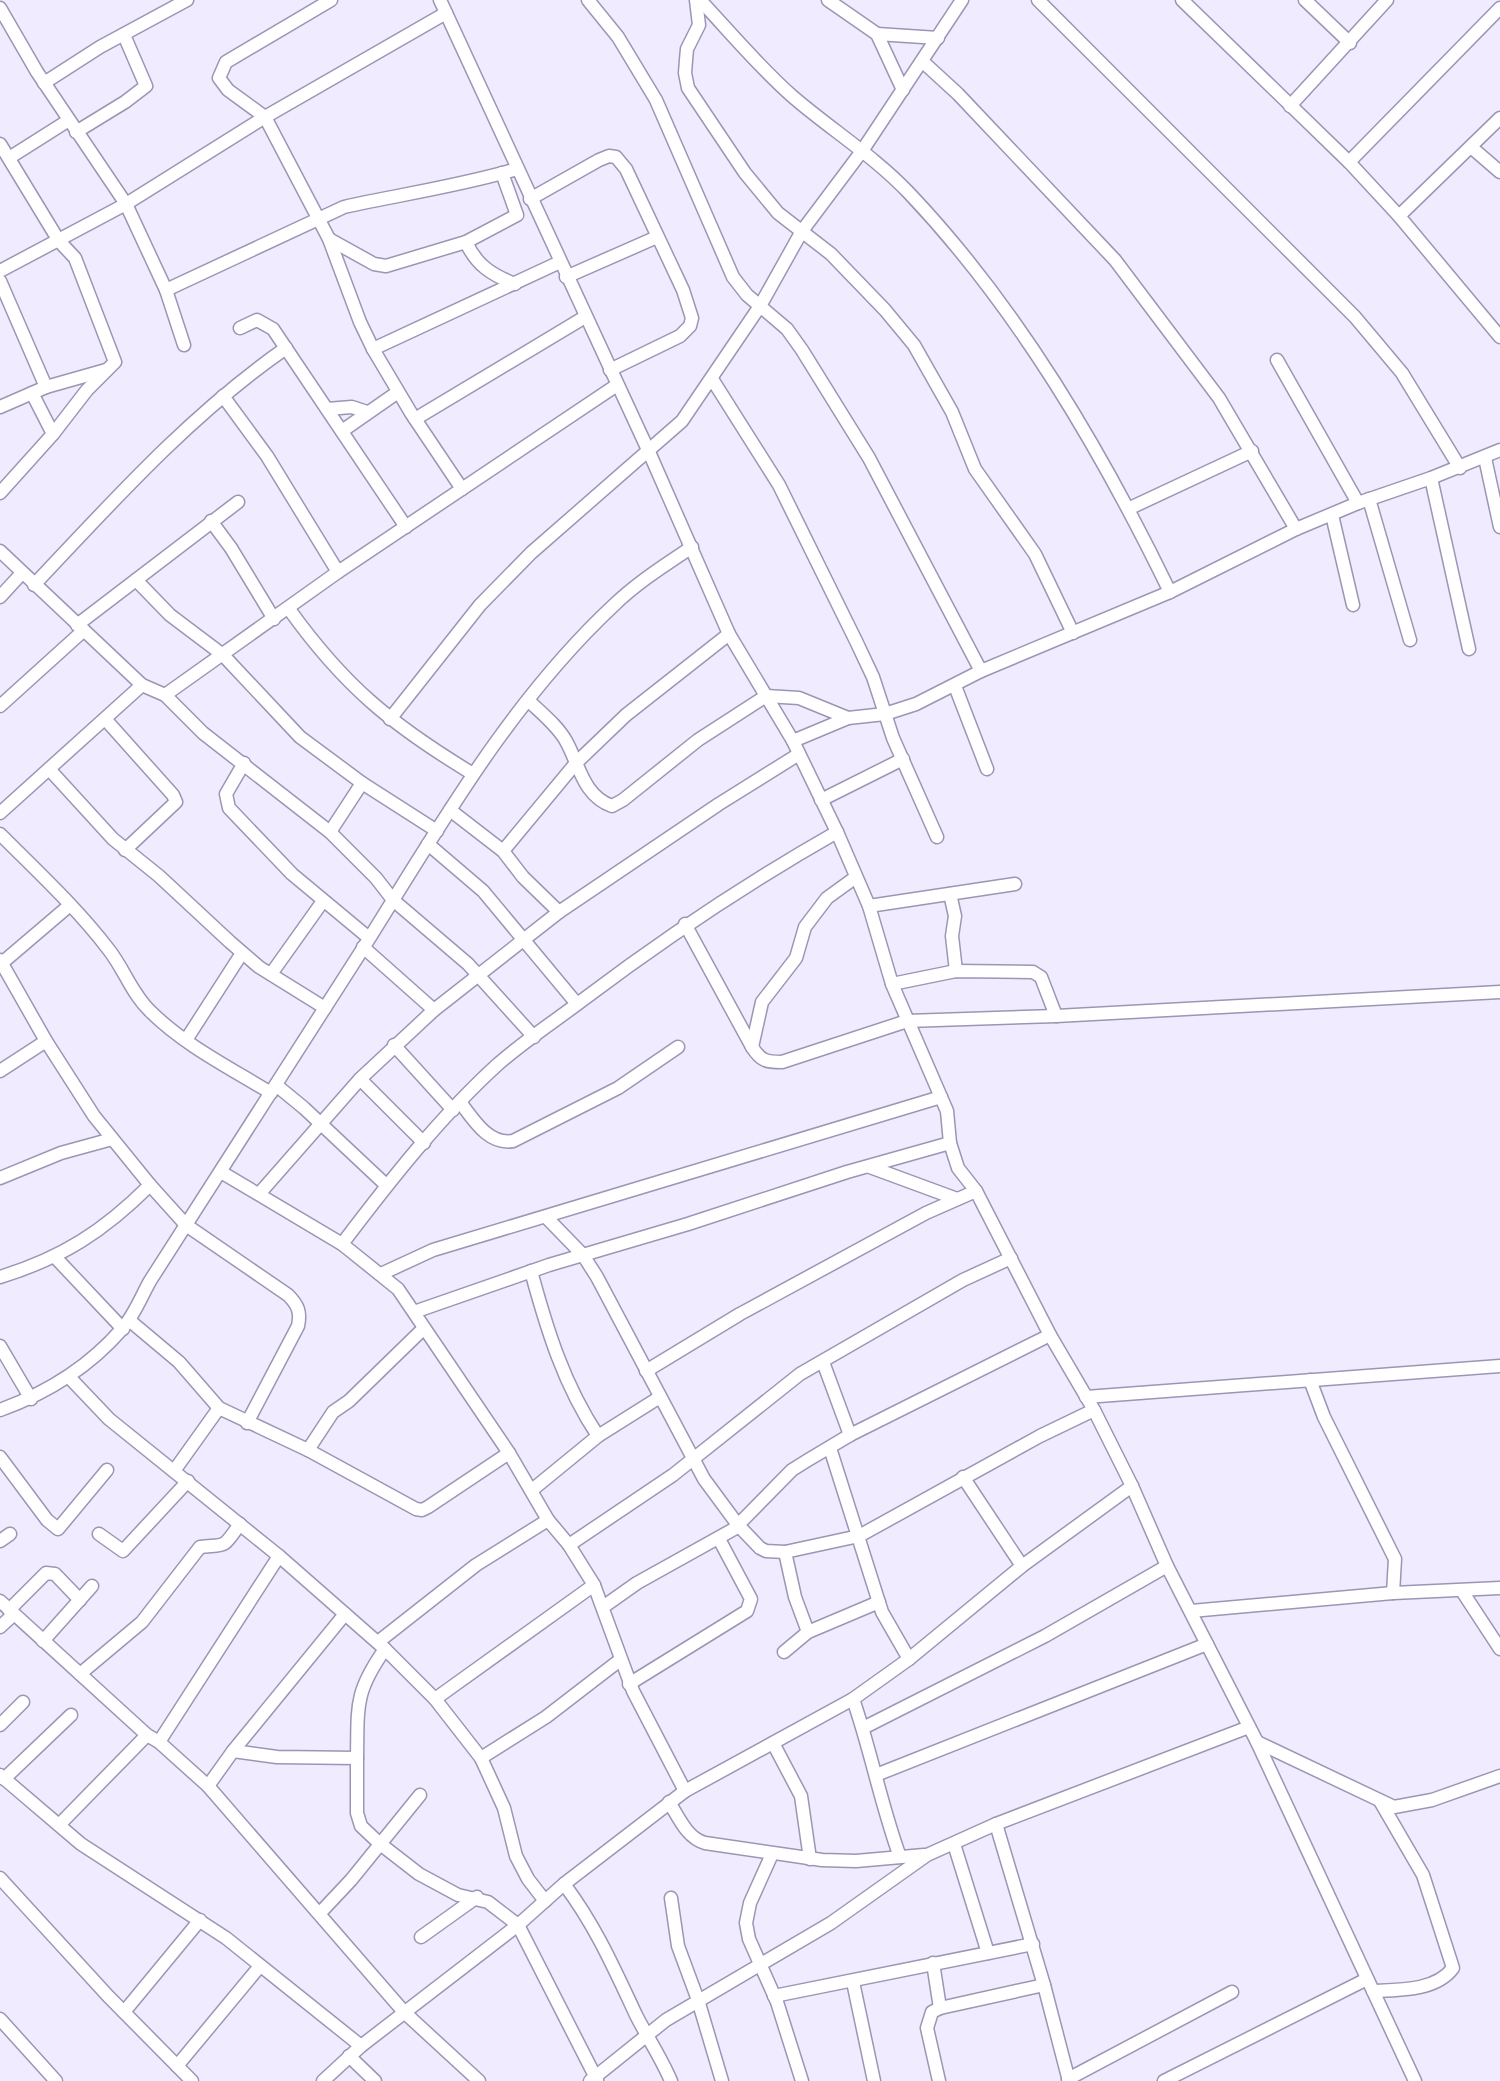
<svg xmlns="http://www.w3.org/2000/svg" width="1500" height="2081" font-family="'Public Sans',sans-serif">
	<rect width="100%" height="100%" fill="#f0ebfe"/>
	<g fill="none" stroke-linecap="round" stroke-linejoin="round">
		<!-- minor casing -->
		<g stroke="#9d95b3" stroke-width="15">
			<g id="minor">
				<polyline points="331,0 226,62 219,78 228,90 265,117 329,239 360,322 373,349 411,413 462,489"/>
				<polyline points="440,0 649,452 729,634 793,741 837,832 869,906 892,984 947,1111 950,1143 958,1168 976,1191 1050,1335 1094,1410 1132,1486 1167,1566 1257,1742 1415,2081"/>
				<polyline points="588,0 618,37 656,100 733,277 747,295 787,329 802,350 869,458 981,671"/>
				<polyline points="696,0 699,25 687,49 686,60 685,73 688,88 745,173 778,213 831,254 885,310 914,345 952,412 975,469 1035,554 1073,633"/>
				<path d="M700 0C730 32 759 67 792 96 830 129 874 156 909 193 1018 308 1101 450 1170 592"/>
				<polyline points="828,0 877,34 903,90"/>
				<polyline points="1038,0 1355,317 1402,373 1460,468"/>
				<polyline points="1182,0 1349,162 1399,216 1500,337"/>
				<polyline points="1305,0 1350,43"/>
				<polyline points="0,8 37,72 126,204 166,290 184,345"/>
				<polyline points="877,34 938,38"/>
				<polyline points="922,61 958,94 1115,260 1219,398 1296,529"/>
				<polyline points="44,83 100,47 187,0"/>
				<polyline points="1290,106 1387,0"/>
				<polyline points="76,132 125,102 146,86 124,35"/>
				<polyline points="0,144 59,241 75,258 115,362 87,390 53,434 0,493"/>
				<polyline points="1471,147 1500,172"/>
				<polyline points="9,158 69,120"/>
				<polyline points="1349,162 1500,8"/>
				<polyline points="530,199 599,160 609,156 616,157 626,169 683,290 692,318 690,326 680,336 610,370"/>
				<polyline points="1399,216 1500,118"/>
				<polyline points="329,239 374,264 386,266 466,242 517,215 502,173"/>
				<path d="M466 242C476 265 492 275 515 284"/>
				<polyline points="0,271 126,204 265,117 446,13"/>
				<polyline points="566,277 657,237"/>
				<polyline points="0,281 46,387"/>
				<path d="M166 290 344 207C402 194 460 186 517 169"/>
				<polyline points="240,328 257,320 273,329 406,527"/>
				<polyline points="373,349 560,262"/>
				<polyline points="1277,360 1358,503"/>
				<polyline points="712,379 779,485 856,641 873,677 893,738 937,837"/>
				<polyline points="32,393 53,434"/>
				<polyline points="223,396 267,456 338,572"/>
				<polyline points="0,407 46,387 106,370"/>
				<polyline points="327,409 352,407 367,412"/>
				<polyline points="415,419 585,317"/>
				<polyline points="342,431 398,392"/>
				<polyline points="1485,458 1500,527"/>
				<polyline points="1431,478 1469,649"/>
				<polyline points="1369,499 1410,640"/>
				<polyline points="1130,508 1252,451"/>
				<polyline points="1332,515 1353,605"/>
				<polyline points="211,521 231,548 274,619"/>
				<polyline points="0,551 142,685 165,695 203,733 330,832 376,878 393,900 468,964 534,1037"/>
				<polyline points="136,580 170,615 223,655 300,737 362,783 437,831"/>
				<path d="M34 585C113 501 191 414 286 348"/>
				<polyline points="0,597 22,573"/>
				<path d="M289 609C344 686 392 725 473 774"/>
				<polyline points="77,625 238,502"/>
				<polyline points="955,686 987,769"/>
				<polyline points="165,695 338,572 617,385"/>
				<path d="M528 700C541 713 557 725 566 741 579 764 583 796 612 806L623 800 698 740 766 696 799 698 848 718"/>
				<polyline points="0,706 83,631"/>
				<polyline points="390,719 480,605 531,553 682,421 760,306 802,231 862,151 962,0"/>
				<polyline points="106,720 173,795 176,802 125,850"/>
				<polyline points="793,741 848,718 885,714 916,704 981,671 1170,592 1296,529 1358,503 1431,478 1500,450"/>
				<polyline points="244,763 226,794 229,808 292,874 369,938"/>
				<polyline points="49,769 113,839 159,876 230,942 259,967 325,1008"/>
				<polyline points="821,800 903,759"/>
				<polyline points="450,810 503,851 523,877 559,912"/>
				<polyline points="0,813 142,685"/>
				<polyline points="330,832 362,783"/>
				<path d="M0 834C37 871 77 908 109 950 124 969 132 994 150 1011 184 1045 230 1068 271 1093"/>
				<polyline points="428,844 483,891 577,1004"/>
				<polyline points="503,851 576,763 626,715 729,634"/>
				<polyline points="950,894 955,916 952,936 956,971"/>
				<polyline points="869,906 1015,884"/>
				<path d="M685 924 752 1047C761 1061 766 1062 782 1062L907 1021 1056 1016 1500 992"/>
				<polyline points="363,947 434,1010"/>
				<path d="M0 960 46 1041 94 1116 150 1185 186 1225 288 1295C298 1305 301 1312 298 1326L247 1423"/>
				<polyline points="2,963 70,905"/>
				<polyline points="271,974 323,901"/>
				<polyline points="892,984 956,971 1033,972 1041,977 1056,1016"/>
				<polyline points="186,1040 242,953"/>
				<polyline points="394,1045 453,1110"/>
				<polyline points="752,1047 762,1002 796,958 805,927 827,898 856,877"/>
				<polyline points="0,1071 46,1041"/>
				<polyline points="360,1079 424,1143"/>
				<polyline points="276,1085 304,1108 386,1185"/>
				<path d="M460 1102C473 1119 488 1145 513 1141L618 1088 678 1047"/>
				<polyline points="870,1167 957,1199"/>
				<polyline points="221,1172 342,1244 398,1289 509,1453 548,1520 569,1545 594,1585 633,1691 685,1791"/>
				<polyline points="0,1178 61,1153 112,1139"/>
				<polyline points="259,1194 360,1079 434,1010 559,912 719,804 799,754"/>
				<polyline points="546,1217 583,1255 597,1277 704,1479 738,1525 760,1548 766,1551 785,1552 859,1536 1040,1436 1094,1410"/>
				<path d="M342 1244C389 1182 439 1118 497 1065 524 1041 555 1021 584 999 665 938 749 882 837 832"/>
				<polyline points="55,1257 123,1329"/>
				<path d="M531 1271C547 1330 564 1385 598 1436L660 1397"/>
				<polyline points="381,1274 433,1250 941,1097"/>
				<path d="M0 1277C62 1258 104 1231 150 1185"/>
				<polyline points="414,1312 549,1265 688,1224 847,1172 950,1143"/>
				<polyline points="129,1320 179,1362 219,1408 308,1450 416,1509 422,1510 428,1507 509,1453"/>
				<polyline points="0,1346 31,1399"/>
				<polyline points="823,1362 850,1435"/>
				<polyline points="646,1371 740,1314 926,1213 976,1191"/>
				<polyline points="69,1377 109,1419 279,1556 385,1649 435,1699 481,1758 504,1808 516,1856 528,1879 545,1901"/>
				<polyline points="1310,1380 1324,1417 1395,1559 1393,1593"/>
				<polyline points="1086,1397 1500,1366"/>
				<path d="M0 1410C47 1393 89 1367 122 1329 134 1316 141 1297 150 1281 221 1171 292 1061 362 950 438 829 509 703 614 605 638 582 665 565 692 547"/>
				<polyline points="830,1448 882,1612 909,1659"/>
				<polyline points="308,1450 333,1412 349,1401 423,1329"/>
				<polyline points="0,1457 47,1520 58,1529 107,1470"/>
				<polyline points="174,1471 219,1408"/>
				<polyline points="963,1477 1022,1566"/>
				<polyline points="532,1490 598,1436"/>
				<polyline points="99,1534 123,1551 188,1481"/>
				<polyline points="0,1541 10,1534"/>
				<polyline points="569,1545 673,1475 800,1374 963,1280 1011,1258"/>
				<polyline points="785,1552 795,1597 808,1632"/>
				<polyline points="1462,1591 1500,1649"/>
				<polyline points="0,1601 147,1735 159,1742 208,1786 404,2012 479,2081"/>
				<polyline points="603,1607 637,1583 734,1529 792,1470 808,1460 850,1435 1050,1335"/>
				<polyline points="9,1610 46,1573 55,1574 80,1600"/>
				<polyline points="1191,1611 1393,1593 1500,1588"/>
				<polyline points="0,1627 13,1615"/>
				<polyline points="43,1641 92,1586"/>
				<polyline points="378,1642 476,1565 548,1520"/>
				<polyline points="784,1652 808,1632 879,1602"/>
				<path d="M80 1674 142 1622 200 1547C228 1544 222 1549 240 1524"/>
				<polyline points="629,1684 747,1611 751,1599 719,1539"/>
				<polyline points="435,1699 594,1585"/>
				<path d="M853 1699C871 1751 881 1805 900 1857"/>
				<polyline points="0,1725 23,1702"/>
				<polyline points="863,1728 1045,1636 1167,1566"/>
				<polyline points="159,1742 279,1556"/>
				<polyline points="1257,1742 1394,1807 1432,1800 1500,1776"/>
				<polyline points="773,1743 801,1796 810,1859"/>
				<polyline points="233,1751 277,1757 357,1758 357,1813 361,1826 379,1843 419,1874 458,1895 488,1902 518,1925 597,2080"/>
				<path d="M357 1758C358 1706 354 1693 385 1649"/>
				<polyline points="481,1758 546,1717 620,1660"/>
				<polyline points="0,1775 81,1844 226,1938 361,2046"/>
				<polyline points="876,1775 1207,1644"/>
				<polyline points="4,1779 71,1715"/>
				<polyline points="208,1786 233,1751 345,1614"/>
				<path d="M669 1802C679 1818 687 1838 705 1843L822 1860 856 1861 924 1855"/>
				<polyline points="996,1824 1044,1985 1069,2081"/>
				<polyline points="59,1825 147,1735"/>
				<polyline points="954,1844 988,1953"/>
				<polyline points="772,1854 750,1903 746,1923 749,1939 777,2002 802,2081"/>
				<polyline points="0,1878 108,1996 192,2081"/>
				<path d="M564 1884C595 1925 614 1968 636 2015 647 2037 661 2057 671 2081"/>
				<polyline points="671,1898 678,1946 698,2000 722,2081"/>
				<polyline points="320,1913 351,1880 420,1795"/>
				<polyline points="421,1937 477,1897"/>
				<polyline points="933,1963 940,2008"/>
				<polyline points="853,1982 874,2081"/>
				<path d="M1373 1991C1399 1990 1436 1991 1453 1968L1423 1875 1380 1801"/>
				<polyline points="774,1996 1033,1944"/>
				<polyline points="124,2012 200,1920"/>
				<polyline points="0,2019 56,2081"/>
				<polyline points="349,2056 375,2081"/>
				<polyline points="177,2066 260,1966"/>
				<polyline points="1068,2079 1232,1992"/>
				<polyline points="323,2081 361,2046 518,1925 564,1884 685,1791 853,1699 909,1659 1022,1566 1132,1486"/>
				<polyline points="590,2081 666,2020 831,1923 927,1855 996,1824 1249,1727"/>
				<polyline points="939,2081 927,2028 932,2012 940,2008 1044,1985"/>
				<polyline points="1164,2081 1367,1979"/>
			</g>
		</g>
		<!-- minor -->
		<use href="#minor" stroke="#fff" stroke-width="12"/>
	</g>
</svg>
